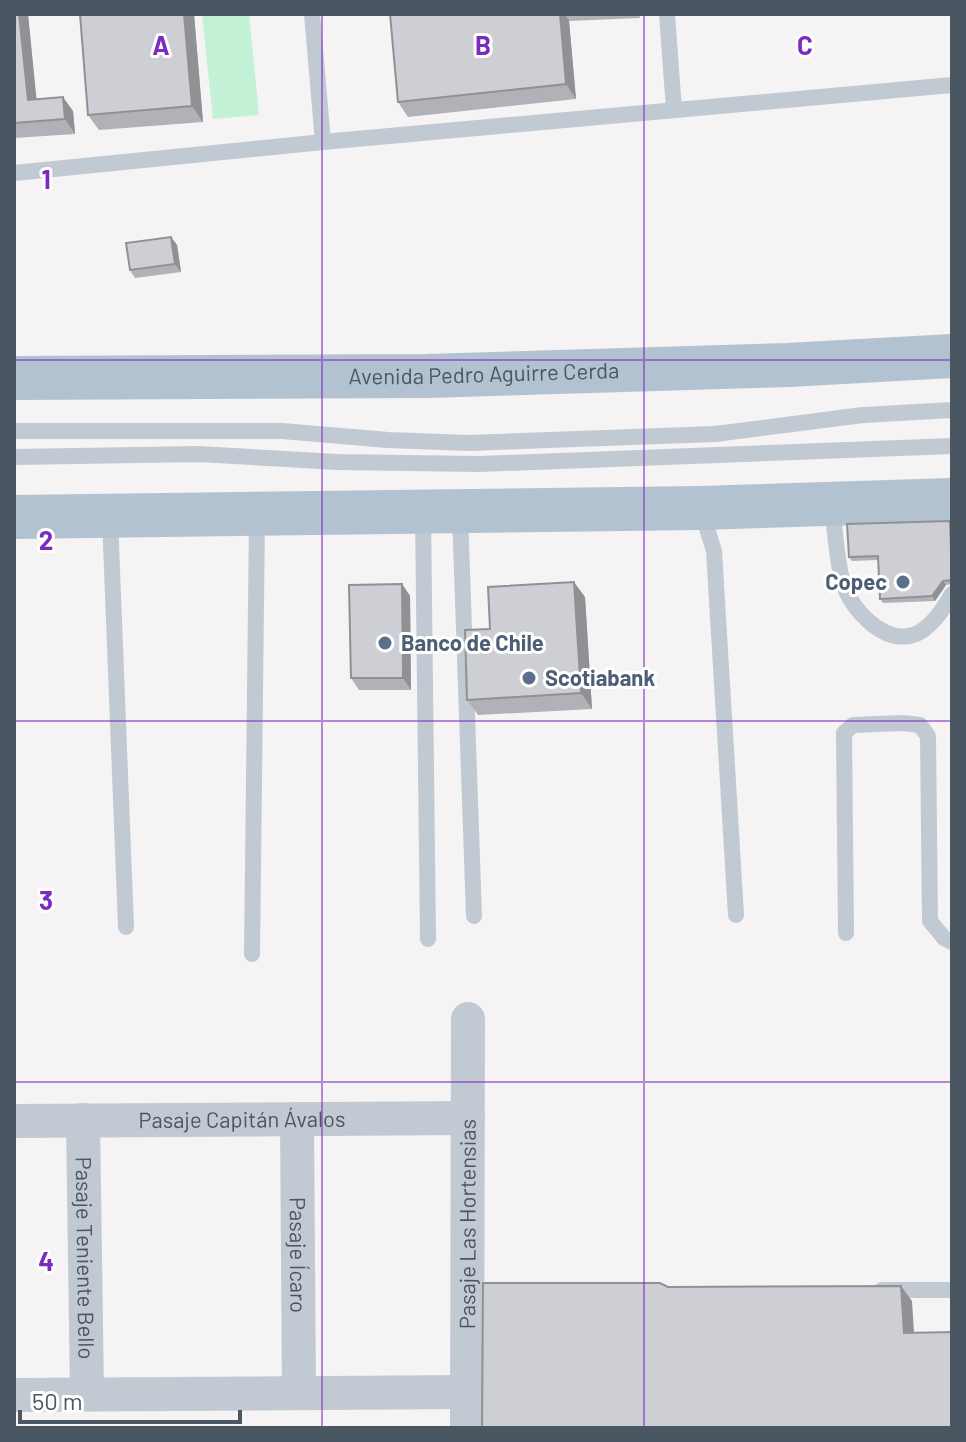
<svg xmlns="http://www.w3.org/2000/svg" width="966" height="1442" font-family="Barlow,sans-serif">
	<rect width="100%" height="100%" fill="#f5f3f3"/>
	<!-- green -->
	<polygon fill="#c3f1d5" points="202,14 249,14 259,115 213,119"/>
	<g fill="none" stroke-linecap="round" stroke-linejoin="round">
		<!-- lane -->
		<g stroke="#c1cad2" stroke-width="16">
			<polyline points="312,14 323,142"/>
			<polyline points="667,14 674,110"/>
			<polyline points="14,173 323,142 952,85"/>
			<polyline points="14,431 282,431 388,440 468,443 715,434 863,415 952,410"/>
			<polyline points="14,457 199,454 337,462 479,464 952,446"/>
			<path d="M832 507C835 528 837 567 844 586 853 610 881 641 909 636 928 633 943 610 952 594"/>
			<polyline points="701,509 714,551 736,915"/>
			<polyline points="423,514 428,939"/>
			<polyline points="460,514 474,916"/>
			<polyline points="110,518 126,927"/>
			<polyline points="846,933 844,733 853,725 903,723 920,725 928,736 930,921 944,938 952,942"/>
			<polyline points="252,954 257,517"/>
			<polyline points="882,1290 952,1290"/>
		</g>
		<!-- street -->
		<g stroke="#c1cad2" stroke-width="34">
			<path id="s1" d="M297 1119 299 1393"/>
			<path id="s2" d="M83 1120 87 1394"/>
			<path id="s3" d="M14 1121 468 1118"/>
			<polyline points="14,1395 467,1392"/>
			<path id="s4" d="M467 1428 468 1019"/>
		</g>
		<!-- primary -->
		<g stroke="#b3c2d1" stroke-width="44">
			<path id="s5" d="M14 378 427 376 788 365 952 356"/>
			<polyline points="14,517 700,508 952,500"/>
		</g>
	</g>
	<!-- wall -->
	<g fill="#b0b2b7">
		<polygon points="14,14 28,14 36,99 73,111 75,134 14,138"/>
		<polygon points="80,14 194,14 203,122 99,130 88,115"/>
		<polygon points="390,14 639,14 640,18 569,21 576,99 408,117 398,102"/>
		<polygon points="171,237 177,245 181,272 135,278 130,270"/>
		<polygon points="950,521 952,524 952,584 946,585 935,601 883,603 880,599 878,560 852,561 849,557"/>
		<polygon points="402,584 410,596 411,690 359,690 351,678"/>
		<polygon points="585,597 592,709 478,715 467,700 490,629"/>
	</g>
	<!-- shaded-wall -->
	<g fill="#909195">
		<polygon points="19,14 28,14 38,114 28,100"/>
		<polygon points="184,14 194,14 203,122 192,106"/>
		<polygon points="560,14 565,14 569,21 576,99 566,84"/>
		<polygon points="63,97 73,111 75,134 65,119"/>
		<polygon points="171,237 177,245 181,272 175,264"/>
		<polygon points="950,521 952,524 952,559"/>
		<polygon points="943,581 946,585 935,601 932,596"/>
		<polygon points="574,582 585,597 592,709 581,693"/>
		<polygon points="402,584 410,596 411,690 403,678"/>
		<polygon points="901,1286 912,1301 915,1349 904,1333"/>
	</g>
	<!-- building -->
	<g fill="#cdcfd5" stroke="#909195" stroke-width="2">
		<polygon points="14,14 19,14 28,100 63,97 65,119 14,123"/>
		<polygon points="80,14 184,14 192,106 88,115"/>
		<polygon points="390,14 560,14 566,84 398,102"/>
		<polygon points="171,237 175,264 130,270 126,243"/>
		<polygon points="950,521 952,580 943,581 932,596 880,599 878,556 849,557 847,524"/>
		<polygon points="574,582 581,693 467,700 465,630 490,629 488,587"/>
		<polygon points="402,584 403,678 351,678 349,585"/>
		<polygon points="483,1283 660,1283 668,1287 901,1286 904,1333 952,1332 952,1428 482,1428"/>
	</g>
	<!-- grid -->
	<path fill="none" stroke="#7b2cbf" stroke-width="2" stroke-opacity="0.55" d="M322 14V1428M644 14V1428M14 360H952M14 721H952M14 1082H952"/>
	<!-- markers -->
	<g fill="#5c6f8a" stroke="#fff" stroke-width="3">
		<circle cx="903" cy="582" r="8"/>
		<circle cx="385" cy="643" r="8"/>
		<circle cx="529" cy="678" r="8"/>
	</g>
	<g text-anchor="middle" stroke-width="6" stroke-linejoin="round" paint-order="stroke">
		<!-- street labels -->
		<g font-size="22" fill="#4a5661" stroke="#fff">
			<text dy="8" stroke="none"><textPath href="#s5" startOffset="470">Avenida Pedro Aguirre Cerda</textPath></text>
			<text dy="8" stroke="none"><textPath href="#s3" startOffset="228">Pasaje Capitán Ávalos</textPath></text>
			<text dy="8" stroke="none"><textPath href="#s4" startOffset="204">Pasaje Las Hortensias</textPath></text>
			<text dy="8" stroke="none"><textPath href="#s1" startOffset="136">Pasaje Ícaro</textPath></text>
			<text dy="8" stroke="none"><textPath href="#s2" startOffset="138">Pasaje Teniente Bello</textPath></text>
		</g>
		<!-- service labels -->
		<g font-size="22" font-weight="bold" fill="#4e5e75" stroke="#fff" text-anchor="start">
			<text x="887" y="590" text-anchor="end">Copec</text>
			<text x="401" y="651">Banco de Chile</text>
			<text x="545" y="686">Scotiabank</text>
		</g>
	</g>
	<g font-size="26" text-anchor="middle" font-weight="bold" fill="#7b2cbf" stroke="#fff" stroke-width="6" stroke-linejoin="round" paint-order="stroke">
		<text x="161" y="55">A</text>
		<text x="483" y="55">B</text>
		<text x="805" y="55">C</text>
		<text x="46" y="189">1</text>
		<text x="46" y="550">2</text>
		<text x="46" y="910">3</text>
		<text x="46" y="1271">4</text>
	</g>
	<!-- border -->
	<rect width="966" height="1442" fill="none" stroke="#4a5661" stroke-width="32"/>
	<!-- scale -->
	<path d="M20 1410v12h220v-12" fill="none" stroke="#4a5661" stroke-width="4"/>
	<text x="32" y="1410" font-size="24" fill="#4a5661" stroke="#ffffff" stroke-width="6" paint-order="stroke">50 m</text>
</svg>
